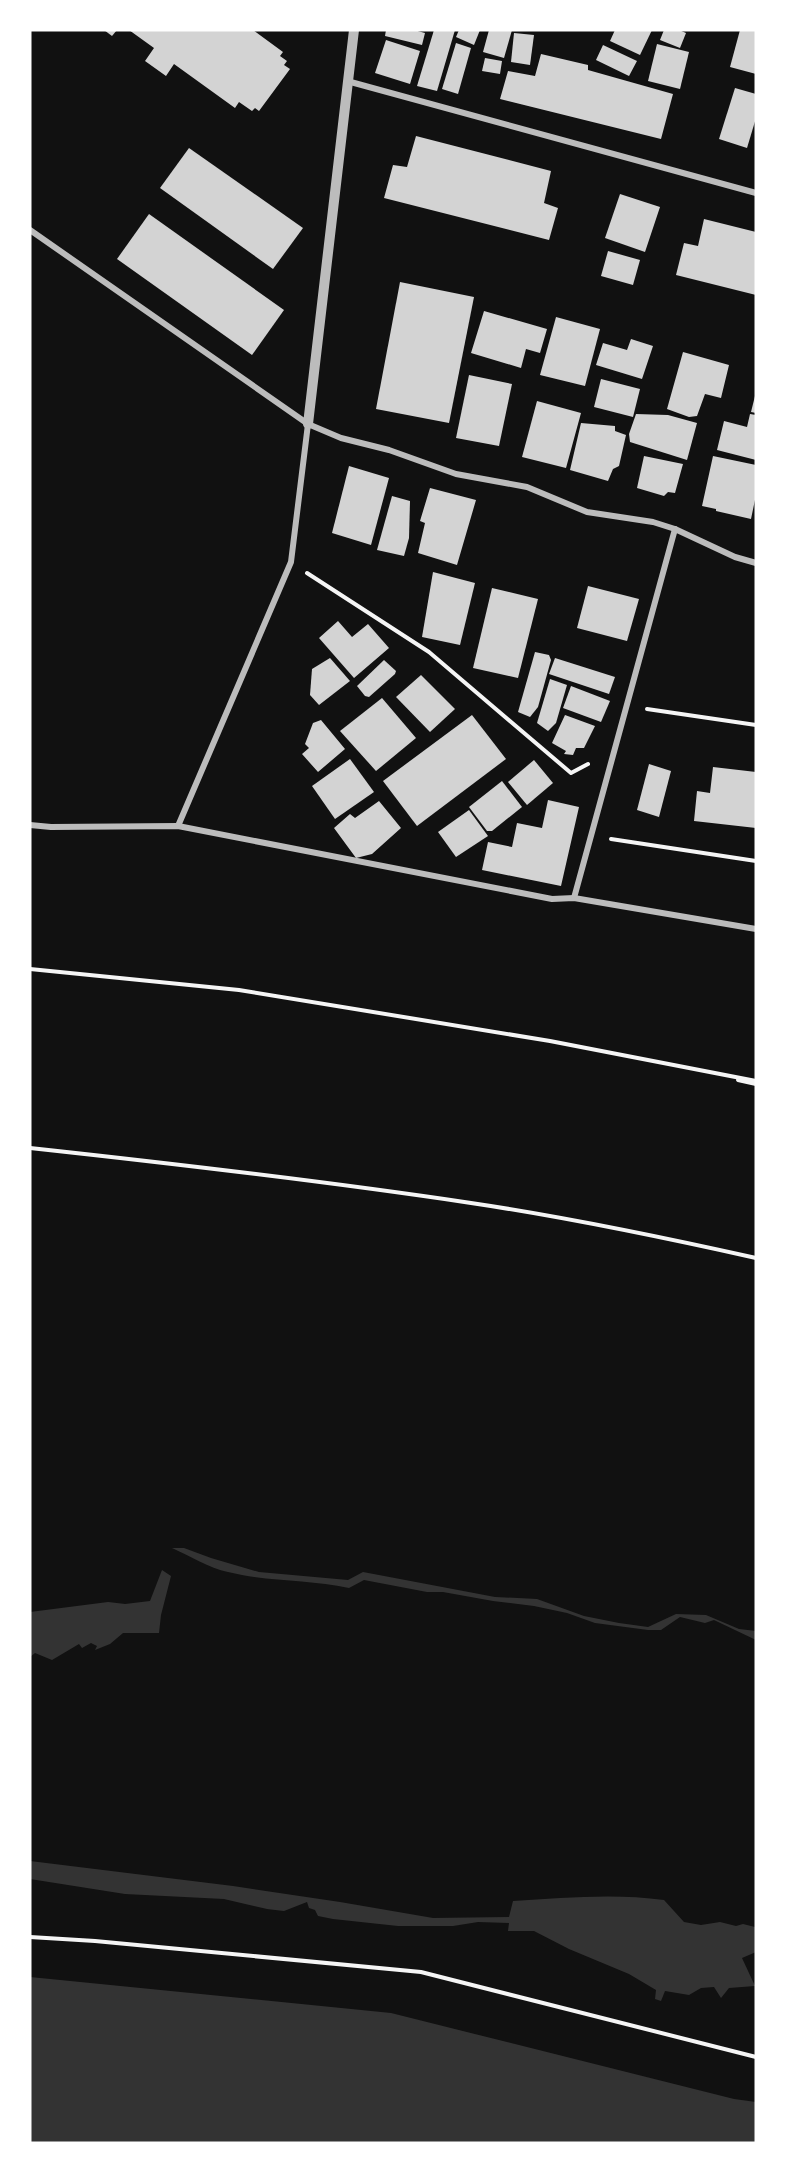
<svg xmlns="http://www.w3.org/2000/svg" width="786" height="2173" font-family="'Asap Condensed',sans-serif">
	<rect width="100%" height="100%" fill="#111"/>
	<!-- water -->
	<g fill="#333">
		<path d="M172 1548H184L211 1558 259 1572 348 1580 363 1572 495 1597 537 1599 584 1616 619 1623 648 1627 676 1614 706 1615 739 1629 756 1631V1640L714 1620 705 1623 680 1617 661 1630H648L595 1623 567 1613 534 1606 493 1601 443 1592H427L364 1580 349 1588C309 1579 268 1582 228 1572 209 1568 190 1556 172 1548Z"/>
		<polygon points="162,1570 171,1576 161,1615 159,1633 123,1633 110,1644 95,1650 97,1646 91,1643 82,1648 79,1644 52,1660 35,1653 30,1657 30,1612 108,1602 125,1604 150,1601"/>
		<path d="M30 1861 233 1886 340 1902 433 1918 509 1917 513 1901C563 1898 614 1893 664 1900L684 1922 701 1925 720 1922 736 1926 743 1924 755 1927 756 1952 742 1958 755 1986 729 1988 721 1998 714 1987 701 1988 689 1995 665 1991 661 2001 655 1999 656 1990 629 1974 569 1949 534 1931H508L509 1923 478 1922 453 1926H398L333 1919 318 1916 315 1910 309 1908 307 1902 284 1911 267 1909 224 1899 125 1894 30 1879Z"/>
		<polygon points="30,1977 391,2013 734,2099 756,2102 756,2143 30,2143"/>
	</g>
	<!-- building -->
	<g fill="#d3d3d3">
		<polygon points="104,30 117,30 112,36"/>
		<polygon points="129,30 253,30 283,52 280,56 287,61 284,65 290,69 259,111 255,108 252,111 239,102 235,108 174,64 166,76 145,61 154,48"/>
		<polygon points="386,30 414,30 425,33 422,45 385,36"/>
		<polygon points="434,30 455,30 437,91 417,86"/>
		<polygon points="459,30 480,30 474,45 456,37"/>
		<polygon points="489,30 512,30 504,58 483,52"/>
		<polygon points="615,30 652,30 640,55 610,41"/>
		<polygon points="664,30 679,30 686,33 680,48 660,40"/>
		<polygon points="740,30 756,30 756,74 730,67"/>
		<polygon points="514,33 534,35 530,65 511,62"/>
		<polygon points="386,40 420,51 410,84 375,73"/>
		<polygon points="456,43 471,48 458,94 442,89"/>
		<polygon points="657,44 689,52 680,89 648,81"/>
		<polygon points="603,45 637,61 629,76 596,60"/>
		<polygon points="541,54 588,65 588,70 673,94 661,139 500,99 508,71 535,76"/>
		<polygon points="485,58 502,61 500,74 482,71"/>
		<polygon points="735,88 756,94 756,118 747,148 719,139"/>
		<polygon points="416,136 551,171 544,203 558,208 549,240 384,198 393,165 407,167"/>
		<polygon points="189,148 303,228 273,269 160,188"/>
		<polygon points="620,194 660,207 645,252 605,238"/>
		<polygon points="149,214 284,310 252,355 117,259"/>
		<polygon points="704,219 756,232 756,295 676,275 684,243 698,246"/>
		<polygon points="608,251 640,260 633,285 601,276"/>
		<polygon points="400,282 474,297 449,423 376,409"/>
		<polygon points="484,311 547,329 540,353 526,349 521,368 471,353"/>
		<polygon points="556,317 600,329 585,386 540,375"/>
		<polygon points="631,339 653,346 642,379 596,365 603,343 627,350"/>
		<polygon points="683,352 729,365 721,398 705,394 697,416 689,417 667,409"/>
		<polygon points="469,375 512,384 499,446 456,438"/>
		<polygon points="601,379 640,389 633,417 594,407"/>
		<polygon points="755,396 756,396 756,413 751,412"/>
		<polygon points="537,401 581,413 566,468 522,457"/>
		<polygon points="636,414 668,415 697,423 687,460 630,442 629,434"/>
		<polygon points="750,414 756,415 756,460 717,450 724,421 747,427"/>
		<polygon points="581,423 615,426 615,431 626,435 619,466 613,469 608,481 570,470"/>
		<polygon points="644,456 683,464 675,493 668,492 664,496 637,488"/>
		<polygon points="713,456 756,465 756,495 751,519 716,511 716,509 702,506"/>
		<polygon points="349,466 389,478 371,545 332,533"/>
		<polygon points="430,488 476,500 457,565 418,553 425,523 420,521"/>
		<polygon points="392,496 410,501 409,538 404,556 377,550"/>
		<polygon points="433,572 475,583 460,645 422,637"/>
		<polygon points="588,586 639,599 627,641 577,628"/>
		<polygon points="492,588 538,599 518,678 473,668"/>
		<polygon points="338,621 352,637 368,624 389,648 354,678 319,638"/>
		<polygon points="535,652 549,655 551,660 538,707 530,717 518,712"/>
		<polygon points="330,658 350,681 319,705 310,695 312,669"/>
		<polygon points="555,658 615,677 609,694 549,674"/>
		<polygon points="384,660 396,671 395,674 369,697 365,696 357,686"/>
		<polygon points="421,675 455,709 430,732 396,697"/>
		<polygon points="550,679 567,685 556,723 548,731 537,723"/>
		<polygon points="571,686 610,701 601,722 563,708"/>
		<polygon points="382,698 416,738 376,771 340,731"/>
		<polygon points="472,715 506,759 417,826 383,781"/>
		<polygon points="565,715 595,726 584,748 576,748 573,755 564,754 566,751 552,743"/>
		<polygon points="321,720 345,749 318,772 302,754 309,748 305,744 313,723"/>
		<polygon points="350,759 374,792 335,819 312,786"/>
		<polygon points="534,760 553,783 527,805 508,782"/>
		<polygon points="649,764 671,771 659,817 637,810"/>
		<polygon points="713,767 756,772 756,828 694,821 697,791 710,793"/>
		<polygon points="502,781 522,807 492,831 487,831 469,807"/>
		<polygon points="548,800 579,807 561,886 482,870 488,842 512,847 517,823 542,828"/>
		<polygon points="379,801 401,828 372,854 356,858 334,828 350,814 355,818"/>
		<polygon points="469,810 488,836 456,857 438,832"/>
	</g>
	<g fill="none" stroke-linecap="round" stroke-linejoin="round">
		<!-- path -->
		<g stroke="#f5f5f5" stroke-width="4">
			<polyline points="307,573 429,652 571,773 588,764"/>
			<polyline points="647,709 756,725"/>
			<polyline points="611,839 756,861"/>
			<polyline points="30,969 239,990 550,1041 756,1081"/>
			<polyline points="738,1080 756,1084"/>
			<path d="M30 1148C177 1164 324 1181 471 1203 566 1217 662 1237 756 1258"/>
			<polyline points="30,1937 95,1941 421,1972 756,2057"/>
		</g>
		<!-- minor -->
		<g stroke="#bcbcbc" stroke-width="6">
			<polyline points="347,81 756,193"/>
			<polyline points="30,230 308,424 341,438 389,450 456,474 527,487 587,512 653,522 675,529 735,557 756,563"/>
			<polyline points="30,825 51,827 178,826 552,899 574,898 756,929"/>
			<polyline points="178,826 291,562 308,424"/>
			<polyline points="574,898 675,529"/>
		</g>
		<!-- tertiary -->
		<polyline stroke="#bcbcbc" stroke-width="10" points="308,424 354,30"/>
	</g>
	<!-- border -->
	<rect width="786" height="2173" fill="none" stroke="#ffffff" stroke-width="63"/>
</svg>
